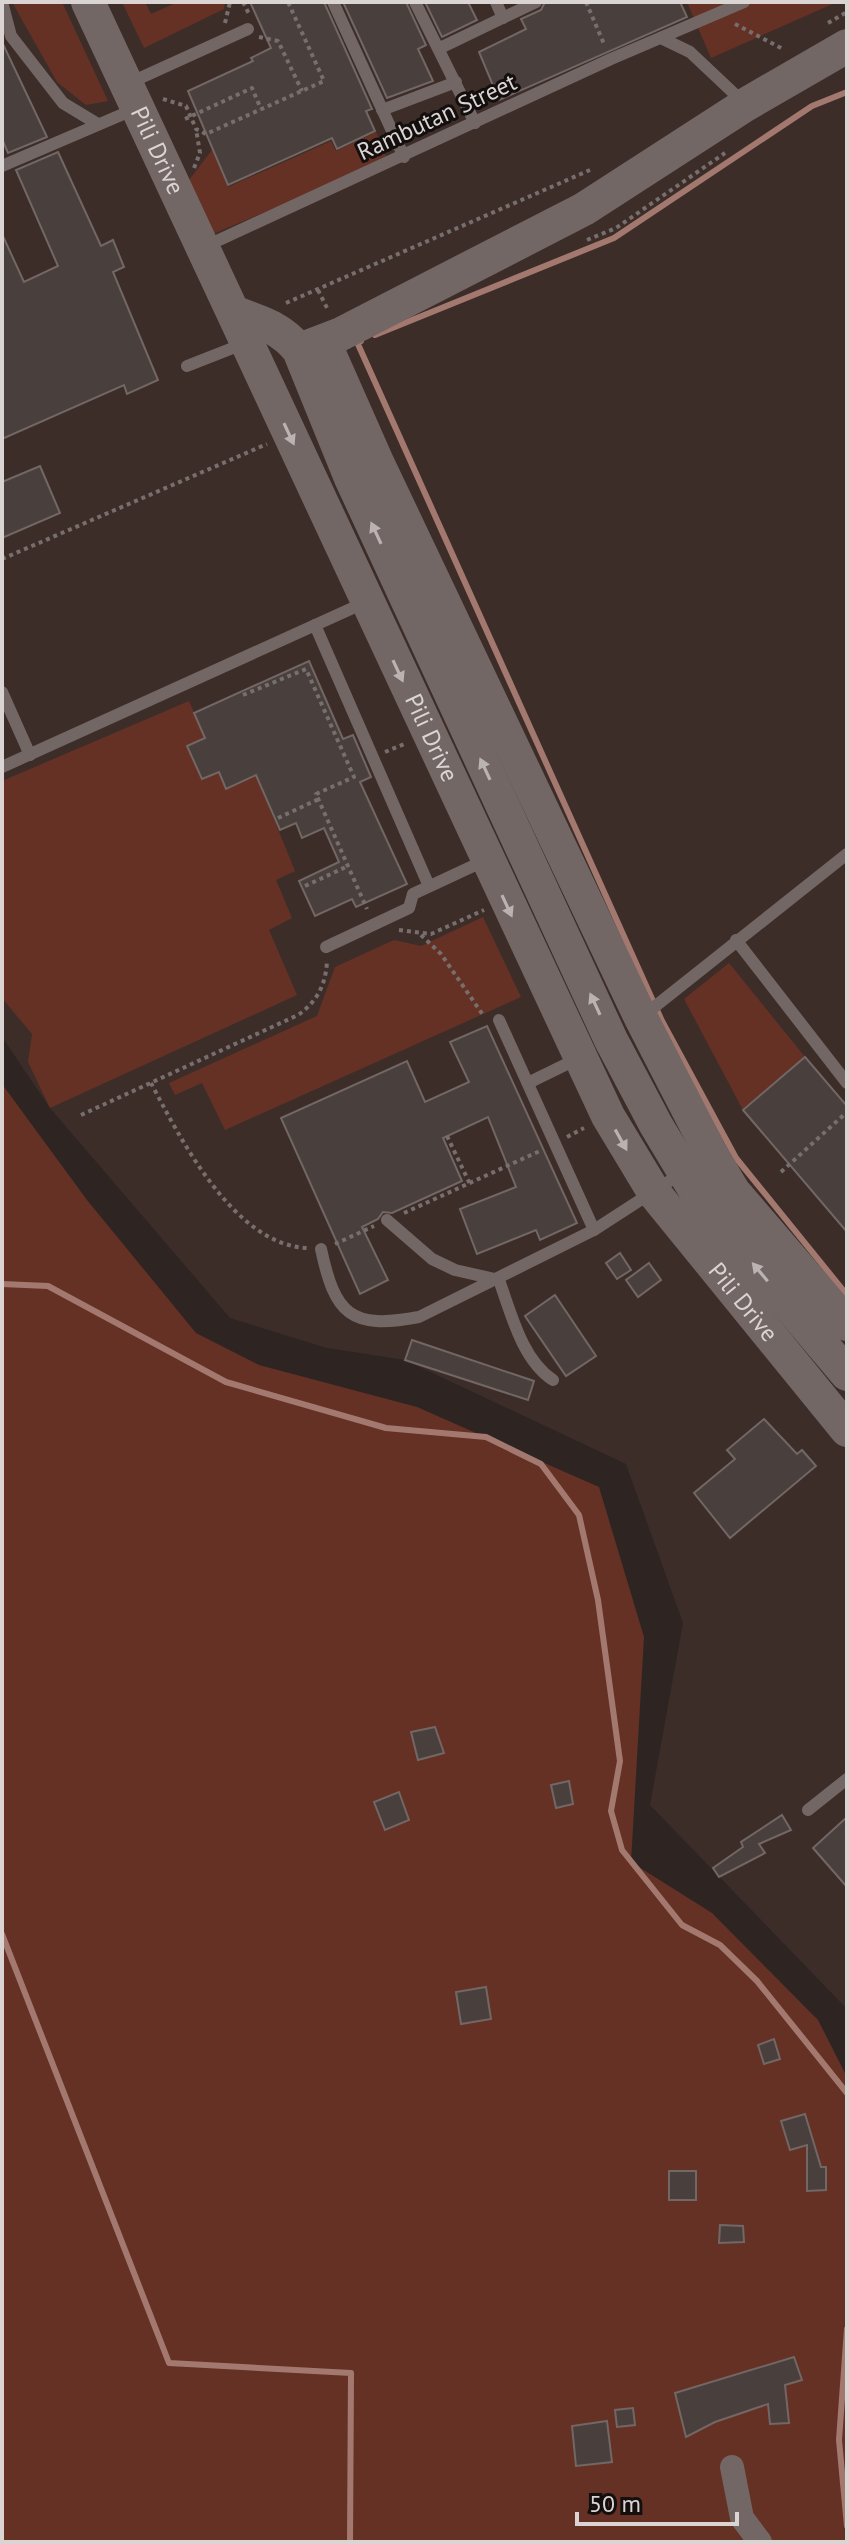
<svg xmlns="http://www.w3.org/2000/svg" width="849" height="2544" font-family="'PT Sans',sans-serif">
	<rect width="100%" height="100%" fill="#2e2422"/>
	<!-- built -->
	<polygon fill="#3d2d29" points="2,2 847,2 847,2009 650,1805 683,1623 626,1464 405,1360 327,1348 230,1318 50,1108 2,1037"/>
	<!-- green -->
	<g fill="#653125">
		<polygon points="12,2 62,2 108,101 86,105 57,82"/>
		<polygon points="122,2 145,2 151,14 178,2 225,2 224,9 144,48"/>
		<polygon points="687,2 837,2 711,58"/>
		<polygon points="376,132 388,160 213,234 189,180 212,150 228,187 331,141 336,151"/>
		<polygon points="189,701 205,738 188,746 202,778 219,772 227,789 256,775 295,871 276,880 292,918 269,930 297,995 50,1108 28,1062 32,1034 2,998 2,781"/>
		<polygon points="483,917 521,997 225,1130 202,1083 175,1095 169,1083 317,1016 335,967 394,940 421,946"/>
		<polygon points="729,963 805,1057 743,1110 684,999"/>
		<polygon points="2,1084 87,1200 196,1333 259,1365 417,1407 599,1487 644,1637 631,1862 712,1913 818,2020 847,2077 847,2542 2,2542"/>
	</g>
	<g fill="none" stroke-linecap="round" stroke-linejoin="round">
		<!-- stream -->
		<g stroke="#a3796f" stroke-width="6">
			<polyline points="375,335 614,238 812,106 847,92"/>
			<polyline points="361,341 357,342 662,1021 736,1158 847,1295"/>
			<polyline points="2,1284 48,1286 226,1382 386,1428 486,1437 541,1464 579,1515 598,1600 620,1761 611,1811 622,1850 682,1925 720,1945 757,1981 847,2093"/>
			<polyline points="2,1934 169,2363 351,2373 350,2542"/>
			<polyline points="847,2329 839,2440 847,2526"/>
		</g>
	</g>
	<!-- building -->
	<g fill="#493f3d" stroke="#726764" stroke-width="2">
		<polygon points="250,2 324,2 372,109 366,111 375,131 337,149 332,138 228,185 188,91 253,61 251,58 271,48"/>
		<polygon points="343,2 406,2 426,45 418,49 433,81 387,98"/>
		<polygon points="425,2 468,2 477,20 442,37"/>
		<polygon points="545,2 680,2 687,17 499,100 479,52 526,29 521,19 541,10"/>
		<polygon points="2,42 47,137 8,153 2,139"/>
		<polygon points="58,152 101,246 113,240 124,267 113,272 158,380 127,394 124,385 2,439 2,234 24,282 58,266 16,170"/>
		<polygon points="40,466 60,513 2,538 2,482"/>
		<polygon points="309,661 343,739 353,735 371,777 360,782 407,884 356,907 352,899 315,916 299,881 339,862 324,828 302,838 296,823 280,830 256,775 226,789 219,772 202,779 187,746 205,738 194,713"/>
		<polygon points="487,1026 577,1223 540,1240 536,1230 477,1254 460,1209 516,1187 488,1117 443,1138 462,1181 392,1213 383,1212 378,1219 362,1227 388,1280 360,1294 281,1118 407,1061 425,1102 469,1082 450,1042"/>
		<polygon points="805,1057 847,1106 847,1232 743,1110"/>
		<polygon points="620,1253 631,1270 617,1279 606,1263"/>
		<polygon points="649,1263 661,1280 638,1297 626,1280"/>
		<polygon points="555,1295 596,1356 566,1376 525,1316"/>
		<polygon points="412,1340 534,1381 528,1400 405,1360"/>
		<polygon points="764,1419 797,1454 802,1450 816,1466 730,1538 694,1493 735,1459 727,1450"/>
		<polygon points="435,1727 444,1753 418,1760 411,1732"/>
		<polygon points="569,1781 573,1804 556,1808 551,1785"/>
		<polygon points="399,1792 409,1820 385,1830 374,1802"/>
		<polygon points="782,1815 791,1830 759,1844 765,1853 719,1877 713,1868 743,1847 741,1842"/>
		<polygon points="847,1817 847,1887 813,1848"/>
		<polygon points="486,1987 491,2019 461,2024 456,1992"/>
		<polygon points="774,2039 780,2059 764,2064 758,2045"/>
		<polygon points="805,2114 821,2167 826,2167 826,2190 807,2191 807,2145 790,2150 781,2121"/>
		<rect x="669" y="2171" width="27" height="29"/>
		<polygon points="720,2225 743,2226 744,2242 719,2243"/>
		<polygon points="794,2357 802,2380 785,2385 789,2423 770,2424 768,2404 715,2422 686,2437 675,2393"/>
		<polygon points="633,2408 635,2425 617,2427 615,2410"/>
		<polygon points="607,2421 612,2462 576,2466 572,2426"/>
	</g>
	<g fill="none" stroke-linecap="round" stroke-linejoin="round">
		<!-- path -->
		<g stroke="#776f6d" stroke-width="4" stroke-dasharray="4 4" stroke-linecap="butt">
			<polyline points="243,2 249,14"/>
			<polyline points="586,2 604,44"/>
			<polyline points="225,23 230,2"/>
			<polyline points="828,23 847,12"/>
			<polyline points="735,24 783,49"/>
			<polyline points="259,37 278,41 302,91"/>
			<polyline points="163,99 186,106 196,129 206,134 324,81 288,2"/>
			<polyline points="185,119 252,88 261,109"/>
			<polyline points="194,168 200,153 196,129"/>
			<polyline points="587,240 616,228 725,153"/>
			<polyline points="318,290 328,310"/>
			<polyline points="286,303 590,170"/>
			<polyline points="2,559 267,444"/>
			<polyline points="243,695 306,669 354,777 316,794 367,909"/>
			<polyline points="385,752 407,743"/>
			<polyline points="278,818 319,799"/>
			<polyline points="305,886 348,866"/>
			<polyline points="399,930 431,934 484,910"/>
			<polyline points="421,935 441,954 483,1015"/>
			<path d="M151 1083C180 1138 234 1245 307 1248"/>
			<path d="M81 1115 298 1015C317 1002 326 984 327 961"/>
			<polyline points="447,1136 470,1184"/>
			<polyline points="567,1137 584,1128"/>
			<polyline points="781,1172 847,1112"/>
			<polyline points="404,1213 542,1150"/>
			<polyline points="335,1244 374,1226"/>
		</g>
		<!-- lane -->
		<g stroke="#736765" stroke-width="12">
			<polyline points="2,2 11,36 63,103 96,123"/>
			<polyline points="333,2 404,157"/>
			<polyline points="415,2 475,123"/>
			<polyline points="496,2 503,18"/>
			<polyline points="661,38 690,52 743,102"/>
			<polyline points="440,48 536,2"/>
			<polyline points="127,84 248,29"/>
			<polyline points="382,110 456,82"/>
			<polyline points="2,166 135,109"/>
			<polyline points="204,247 611,59 744,2"/>
			<polyline points="187,366 243,344"/>
			<polyline points="315,625 429,886"/>
			<polyline points="2,692 30,755"/>
			<polyline points="2,767 366,602"/>
			<polyline points="736,940 847,1083"/>
			<polyline points="326,947 409,908 413,894 486,860"/>
			<polyline points="643,1016 847,854"/>
			<polyline points="499,1020 594,1230"/>
			<polyline points="528,1083 577,1059"/>
			<path d="M387 1220 432 1259 455 1270 499 1280C511 1313 522 1360 553 1380"/>
			<path d="M321 1249C335 1314 350 1330 419 1317L594 1230 682 1173"/>
			<polyline points="808,1810 847,1779"/>
		</g>
		<!-- street -->
		<polyline stroke="#736765" stroke-width="24" points="732,2467 742,2518 760,2542"/>
		<!-- secondary -->
		<g stroke="#736765" stroke-width="34">
			<path id="s1" d="M88 2 608 1116 655 1194 847 1430"/>
			<path d="M235 313C261 322 281 328 299 350L351 478 611 1040 656 1125 704 1205 847 1374"/>
			<polyline points="324,342 377,462 641,1018 710,1152 733,1191 847,1324"/>
			<polyline points="305,348 339,335 584,209 745,105 847,46"/>
		</g>
	</g>
	<!-- one-way arrows -->
	<defs><path id="oneway-solid" d="M-6-.8H1V-3.2L6.5 0L1 3.2V.8H-6Z" transform="scale(2)"/></defs>
	<g fill="#bbb3b1">
		<use href="#oneway-solid" transform="translate(289 434) rotate(65)"/>
		<use href="#oneway-solid" transform="translate(376 533) rotate(-115)"/>
		<use href="#oneway-solid" transform="translate(398 671) rotate(65)"/>
		<use href="#oneway-solid" transform="translate(485 769) rotate(-115)"/>
		<use href="#oneway-solid" transform="translate(507 906) rotate(65)"/>
		<use href="#oneway-solid" transform="translate(595 1004) rotate(-115)"/>
		<use href="#oneway-solid" transform="translate(621 1140) rotate(61)"/>
		<use href="#oneway-solid" transform="translate(760 1272) rotate(-130)"/>
	</g>
	<g text-anchor="middle" stroke-width="6" stroke-linejoin="round" paint-order="stroke">
		<!-- street labels -->
		<g font-size="24" fill="#dad4d2" stroke="#130f0e">
			<text transform="translate(437 117) rotate(-25)" y="8">Rambutan Street</text>
			<text dy="8" stroke="none"><textPath href="#s1" startOffset="164">Pili Drive</textPath></text>
			<text dy="8" stroke="none"><textPath href="#s1" startOffset="812">Pili Drive</textPath></text>
			<text dy="8" stroke="none"><textPath href="#s1" startOffset="1460">Pili Drive</textPath></text>
		</g>
	</g>
	<!-- border -->
	<rect width="849" height="2544" fill="none" stroke="#dad4d2" stroke-width="8"/>
	<!-- scale -->
	<path d="M577 2512v12h160v-12" fill="none" stroke="#dad4d2" stroke-width="4"/>
	<text x="589" y="2512" font-size="24" fill="#dad4d2" stroke="#130f0e" stroke-width="6" paint-order="stroke">50 m</text>
</svg>
